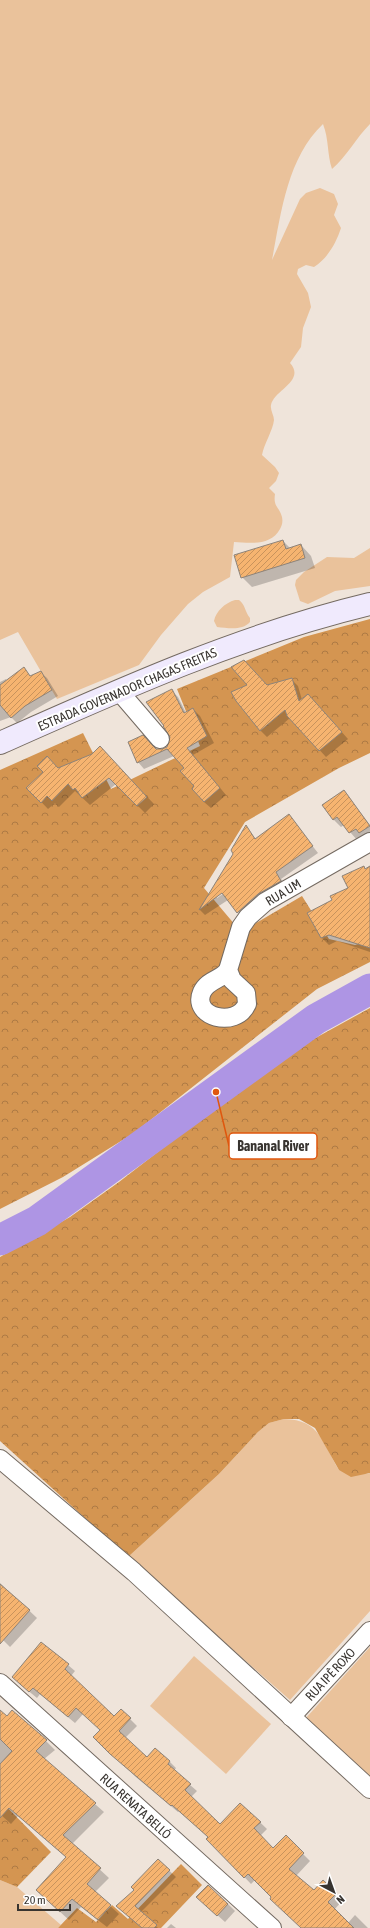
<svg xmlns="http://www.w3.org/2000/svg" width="370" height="1928" font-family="'Asap Condensed',sans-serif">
	<defs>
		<pattern id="forest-crowns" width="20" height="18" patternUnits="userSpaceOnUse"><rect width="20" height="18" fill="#d49551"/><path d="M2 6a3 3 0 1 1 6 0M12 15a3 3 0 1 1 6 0" fill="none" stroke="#ad7a44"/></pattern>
		<pattern id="building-hatch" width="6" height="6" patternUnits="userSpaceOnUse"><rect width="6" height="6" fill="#f6b470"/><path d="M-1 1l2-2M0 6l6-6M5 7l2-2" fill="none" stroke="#c8935c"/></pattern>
	</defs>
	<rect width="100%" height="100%" fill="#efe4da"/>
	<!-- green -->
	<g fill="#eac29b">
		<path d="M0 0H370V124C356 138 347 156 332 169 327 154 329 139 323 124 287 158 281 214 272 260L300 199 306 193 320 188 334 194 338 204 334 215 341 228C336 243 328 258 314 267L306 265 298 269 297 274 308 293 311 307 303 328 301 347 290 363C306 381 274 390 271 405 270 410 274 415 274 420 273 430 264 444 262 455L275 467 279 473 276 481 269 488 275 494C273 507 279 506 282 517 283 522 282 525 280 529 271 546 250 543 234 542L230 577 203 592 188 604 161 635 139 665 57 699 18 632 0 640Z"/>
		<polygon points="370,548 370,586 335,591 308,604 300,601 295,585 296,580 304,572 327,557 354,558"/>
		<path d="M235 600H239C245 604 245 612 250 618V622C242 631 228 628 217 627L214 621C216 611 225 603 235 600Z"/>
		<path d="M284 1419C321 1420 322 1443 339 1470L368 1474 370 1473V1611L290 1700 128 1557 219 1474 258 1432 269 1423Z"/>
		<polygon points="370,1647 370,1776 306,1718"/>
		<polygon points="194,1656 271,1724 226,1774 150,1706"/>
		<polygon points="0,1880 17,1887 61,1925 58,1928 0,1928"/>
	</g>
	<!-- forest -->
	<g fill="url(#forest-crowns)">
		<polygon points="370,619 370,753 339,768 245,822 204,888 241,932 302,896 329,939 355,945 370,940 370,962 317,989 134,1133 63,1177 0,1209 0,770 83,733 111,789 200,746 177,689 304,637"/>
		<polygon points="370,1008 370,1473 351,1477 339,1470 315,1428 299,1419 284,1419 269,1423 258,1432 219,1474 128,1557 0,1441 0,1257 70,1217 119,1182 260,1073 310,1041"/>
		<polygon points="0,1800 51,1852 17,1887 0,1880"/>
		<polygon points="181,1864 202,1885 161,1928 58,1928 77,1908 96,1922 112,1905 128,1919"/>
	</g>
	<!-- shadow -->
	<g fill="#0003" fill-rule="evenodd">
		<polygon points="283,541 291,549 301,545 311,556 315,568 252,587 242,577"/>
		<polygon points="24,668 31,677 40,672 47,678 58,696 31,712 17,723 11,717 0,721 0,682 6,679 7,681"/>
		<polygon points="291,679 298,686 302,700 314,701 348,739 326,757 290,718 267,737 260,730 267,686"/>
		<polygon points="171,690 178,697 186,713 193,709 200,716 214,743 193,755 226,795 211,808 204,802 185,768 174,756 144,769 138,762 156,750 163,750 168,747 171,737"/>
		<polygon points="107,755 154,804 145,813 116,784 90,805 75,791 59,807 55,803 48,809 28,788 58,769"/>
		<polygon points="344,791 370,825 370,837 367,840 363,836 357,840 344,825 341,827 334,820 324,806"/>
		<path d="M289 816 318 853 281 879 287 887 244 919 228 900 205 915 199 909 235 854 246 827 256 839ZM226 890 227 891 217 898V896Z"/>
		<polygon points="363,867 365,869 370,867 370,952 337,941 329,945 322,938 333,900 349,888"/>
		<polygon points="0,1583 37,1618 10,1647 0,1637"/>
		<polygon points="68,1665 75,1671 71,1676 114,1718 121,1710 137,1726 125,1738 147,1758 155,1749 170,1762 176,1768 174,1771 197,1791 191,1797 220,1825 241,1804 267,1829 260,1836 274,1849 286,1837 310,1861 296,1876 314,1891 336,1893 343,1900 334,1910 348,1923 355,1915 368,1928 302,1928 255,1880 251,1884 208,1839 209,1838 179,1811 178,1812 137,1778 101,1744 102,1730 84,1713 75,1723 40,1694 37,1698 20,1684"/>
		<polygon points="0,1711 7,1718 12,1712 46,1741 55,1750 44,1759 104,1812 72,1844 109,1878 95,1892 119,1914 107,1927 81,1907 69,1920 46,1899 67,1858 18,1816 11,1824 0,1814"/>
		<polygon points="158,1860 176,1877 141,1912 158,1928 142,1928 117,1906 135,1890"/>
		<polygon points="205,1904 228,1904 235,1911 225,1922"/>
		<polygon points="171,1924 176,1928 167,1928"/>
	</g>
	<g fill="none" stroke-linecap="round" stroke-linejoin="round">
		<!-- river -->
		<polyline stroke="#ae95e4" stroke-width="31" points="0,1240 37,1221 316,1019 370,989"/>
	</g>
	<!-- building -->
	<g fill="url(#building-hatch)" stroke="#8d8379">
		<polygon points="283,540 286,549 301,544 305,558 241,578 234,555"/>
		<polygon points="244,660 267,685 292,678 299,701 308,694 342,732 319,751 287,716 285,710 260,731 236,701 231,692 247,685 231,667"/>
		<polygon points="24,667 30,676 41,671 52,690 25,706 11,718 0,705 0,685"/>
		<polygon points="172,689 184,713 193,708 207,736 187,748 220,788 204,802 192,789 194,786 180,771 184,768 167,749 137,763 128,742 143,735 156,749 162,749 167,747 170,737 163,726 164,726 146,702"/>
		<polygon points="100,746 147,797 137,806 109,778 82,798 75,788 73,790 68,784 52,801 47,796 41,803 26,788 43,772 37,766 47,756 58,768 92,754"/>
		<polygon points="344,790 370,826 359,833 356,829 349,833 337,817 333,820 322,805"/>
		<polygon points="289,814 313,846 276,872 281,881 258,894 237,913 222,893 199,910 233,854 231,850 246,825 255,839"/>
		<polygon points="364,866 365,869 370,866 370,948 329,935 321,938 307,913 332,900 330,896 348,888 342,876"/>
		<polygon points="0,1584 30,1610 0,1644"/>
		<polygon points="41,1642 69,1664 65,1669 114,1716 121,1709 131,1718 119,1731 147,1757 155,1748 170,1761 168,1764 191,1784 185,1790 220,1824 240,1803 261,1822 254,1828 273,1848 286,1835 304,1853 289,1869 314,1890 323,1880 337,1893 328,1902 354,1928 301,1928 270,1899 271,1897 248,1874 244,1878 206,1839 208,1837 172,1805 171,1806 110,1754 93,1737 100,1730 76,1708 68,1717 33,1688 29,1692 12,1677"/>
		<polygon points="0,1710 7,1716 12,1710 47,1740 36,1751 96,1803 63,1835 101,1868 87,1884 111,1905 98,1920 72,1899 60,1912 36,1890 66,1857 9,1808 0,1818 0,1764 12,1751 0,1739"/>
		<polygon points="158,1859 170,1870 135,1906 157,1925 154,1928 142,1928 116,1906 134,1890 131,1887"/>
		<polygon points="208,1885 228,1904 217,1916 196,1897"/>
	</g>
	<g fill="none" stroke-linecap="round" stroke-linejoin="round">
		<!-- street casing -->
		<g stroke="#746a61" stroke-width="20">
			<g id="street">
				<polyline points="118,690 160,739"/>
				<path d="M228 970C222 980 208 979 202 992 191 1017 236 1029 247 1004L246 993 232 980 228 970 241 927 248 917 265 902 370 842"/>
				<polyline points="0,1459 134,1572 370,1789"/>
				<polyline points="0,1683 272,1928"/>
				<polyline points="291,1717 370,1631"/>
			</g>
		</g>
		<!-- secondary casing -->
		<g stroke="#746a61" stroke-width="24">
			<path id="secondary" d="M0 743C121 689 241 635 370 604"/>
		</g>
		<!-- street -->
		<use href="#street" stroke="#fff" stroke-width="18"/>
		<!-- secondary -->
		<use href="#secondary" stroke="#f0eafd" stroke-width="22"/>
	</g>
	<g text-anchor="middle" stroke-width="4" stroke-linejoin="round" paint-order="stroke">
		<!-- street labels -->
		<g font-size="13" fill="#383430" stroke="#fff">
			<text transform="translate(127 689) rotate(-23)" y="5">ESTRADA GOVERNADOR CHAGAS FREITAS</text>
			<text transform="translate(283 892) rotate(-31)" y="5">RUA UM</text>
			<text transform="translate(330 1674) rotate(-47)" y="5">RUA IPÊ ROXO</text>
			<text transform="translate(136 1806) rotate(42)" y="5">RUA RENATA BELLÓ</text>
		</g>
	</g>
	<!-- callouts -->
	<path fill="none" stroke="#df570e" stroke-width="1.5" d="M216 1092L229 1146"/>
	<circle fill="#df570e" stroke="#fff" stroke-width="1.5" cx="216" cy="1092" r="4"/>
	<rect fill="#fff" stroke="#df570e" stroke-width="1.5" x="229" y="1133" width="88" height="26" rx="4"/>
	<g font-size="14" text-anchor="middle" font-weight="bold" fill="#383430">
		<text x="273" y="1151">Bananal River</text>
	</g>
	<!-- north arrow -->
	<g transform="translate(334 1892) rotate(139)" stroke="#ffffff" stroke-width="3" paint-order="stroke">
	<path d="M0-3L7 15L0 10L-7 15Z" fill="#383430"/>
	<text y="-6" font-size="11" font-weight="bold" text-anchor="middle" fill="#383430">N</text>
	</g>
	<!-- scale -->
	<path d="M18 1904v6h52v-6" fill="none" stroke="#383430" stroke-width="2"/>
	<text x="24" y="1904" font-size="12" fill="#383430" stroke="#ffffff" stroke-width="3" paint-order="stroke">20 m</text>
</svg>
